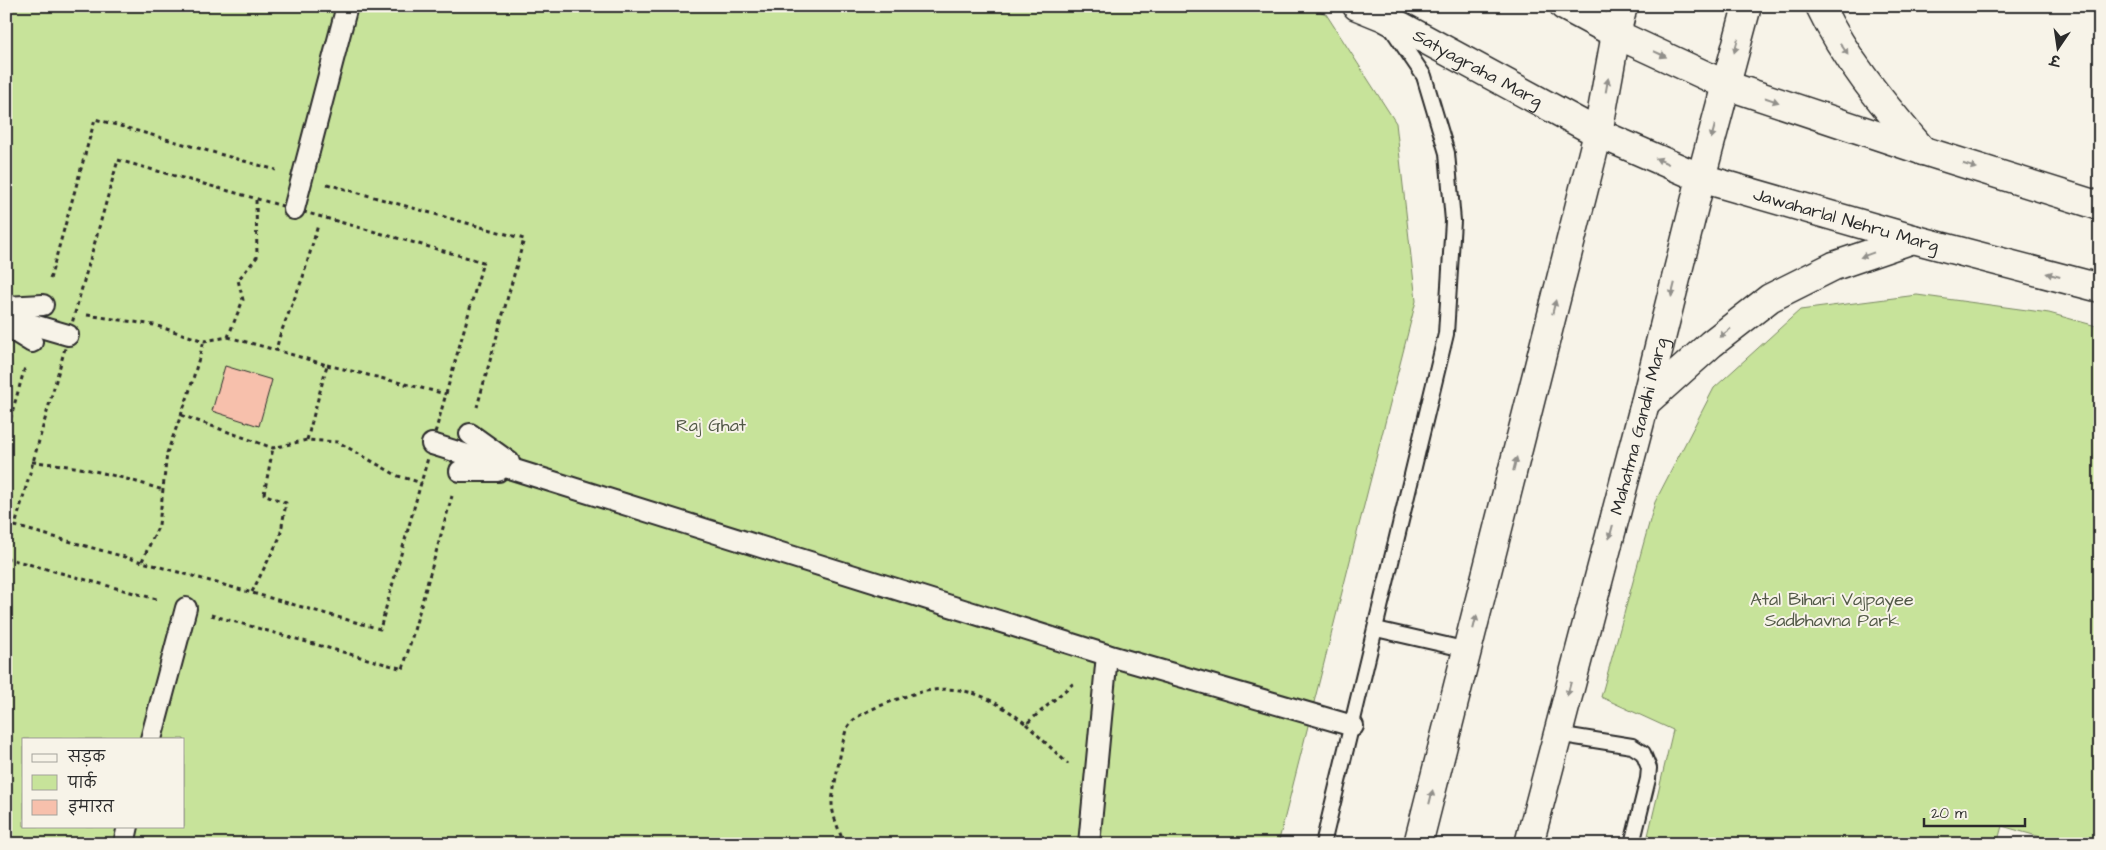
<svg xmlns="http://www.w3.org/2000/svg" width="2106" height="850" font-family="'Architects Daughter','Playpen Sans Deva',sans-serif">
	<rect width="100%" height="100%" fill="#f7f3e8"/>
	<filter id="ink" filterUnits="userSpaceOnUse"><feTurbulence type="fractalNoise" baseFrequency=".02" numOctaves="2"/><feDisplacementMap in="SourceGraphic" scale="10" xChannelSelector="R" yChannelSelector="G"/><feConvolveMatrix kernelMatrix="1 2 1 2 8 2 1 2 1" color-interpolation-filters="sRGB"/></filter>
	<g filter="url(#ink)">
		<!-- green -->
		<g fill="#c7e39a" stroke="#798762" fill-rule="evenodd">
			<path d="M6 6H1307L1326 14 1396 123 1416 301 1278 844H6ZM24 739H184V826H24Z"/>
			<polygon points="1917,295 2049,313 2100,327 2100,844 2065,844 2002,826 1997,844 1646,844 1673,730 1601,697 1655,502 1714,388 1800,310"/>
		</g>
		<!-- building -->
		<polygon fill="#f7c0ac" stroke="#2b2b2b" points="225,366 272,380 259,426 212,411"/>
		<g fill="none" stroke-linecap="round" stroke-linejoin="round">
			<!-- service casing -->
			<g stroke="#2b2b2b" stroke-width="18">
				<g id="service">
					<polyline points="1376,629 1468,650"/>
					<polyline points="1557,734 1632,746 1643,753 1649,768 1648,779 1632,844"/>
					<polyline points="1323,844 1446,334 1453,221 1447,153 1424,76 1390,26"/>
				</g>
			</g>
			<!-- pedestrian casing -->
			<g stroke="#2b2b2b" stroke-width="24">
				<g id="pedestrian">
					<polyline points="294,209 347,6"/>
					<polyline points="6,307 43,305"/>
					<polyline points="6,317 68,335"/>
					<polyline points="6,326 32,342"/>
					<polyline points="470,434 509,462"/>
					<polyline points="432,444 1107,655 1353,726"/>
					<polyline points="460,471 498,471"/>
					<polyline points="151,739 186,608"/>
					<polyline points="124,844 128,826"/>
					<polyline points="1089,844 1107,655"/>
				</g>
			</g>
			<!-- secondary casing -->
			<g stroke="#2b2b2b" stroke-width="31">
				<g id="secondary">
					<path id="s1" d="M1357 6 1384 17 1598 133 1701 178 1913 239 2100 288"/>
					<polyline points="1564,6 1616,34 1726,85 1924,151 2100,206"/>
					<path d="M1820 6C1846 61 1884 105 1923 151"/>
					<polyline points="1645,403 1711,344 1770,298 1834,266 1913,239"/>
					<polyline points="1418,844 1598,133 1616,34 1623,6"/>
					<path id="s2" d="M1529 844 1645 403 1701 178 1747 6"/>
				</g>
			</g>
			<!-- path -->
			<g stroke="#2b2b2b" stroke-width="3" stroke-dasharray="4 4" stroke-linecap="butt">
				<polygon points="118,160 483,262 380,629 15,526"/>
				<polyline points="327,184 524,239 477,407"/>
				<polyline points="50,279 95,119 276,170"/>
				<polyline points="87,315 154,325 204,341 228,337 243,300 238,280 257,257 256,199"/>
				<polyline points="228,337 276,350"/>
				<polyline points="327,365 446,394"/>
				<polyline points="181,415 273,448 307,440 338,442 398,476 422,483"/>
				<polyline points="6,434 25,367"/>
				<polyline points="307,440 327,365 276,350 280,335 303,277 318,225"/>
				<path d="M32 462C78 465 119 476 163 490"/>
				<polyline points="6,558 160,600"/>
				<polyline points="142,561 159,525 167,453 188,396 204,341"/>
				<polyline points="252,592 280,537 286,503 264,494 273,448"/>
				<polyline points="211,615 403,669 452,496"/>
				<polyline points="1026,724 1068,764"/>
				<path d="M844 844C840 832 832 816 832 803 832 796 844 732 847 728 855 715 870 710 885 704 943 680 976 684 1026 724L1076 681"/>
			</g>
			<!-- service -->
			<use href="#service" stroke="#f7f3e8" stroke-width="14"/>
			<!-- pedestrian -->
			<use href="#pedestrian" stroke="#f7f3e8" stroke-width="20"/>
			<!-- secondary -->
			<use href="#secondary" stroke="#f7f3e8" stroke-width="28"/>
		</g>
		<!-- one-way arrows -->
		<defs><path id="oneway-solid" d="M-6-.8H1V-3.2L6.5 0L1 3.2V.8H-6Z" transform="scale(1.25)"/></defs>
		<g fill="#918f8a">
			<use href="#oneway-solid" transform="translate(1736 46) rotate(105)"/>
			<use href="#oneway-solid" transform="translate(1844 49) rotate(57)"/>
			<use href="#oneway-solid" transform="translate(1660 54) rotate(25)"/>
			<use href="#oneway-solid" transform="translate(1607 85) rotate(-80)"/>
			<use href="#oneway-solid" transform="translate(1772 100) rotate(19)"/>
			<use href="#oneway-solid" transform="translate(1713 132) rotate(105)"/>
			<use href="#oneway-solid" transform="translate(1662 161) rotate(-156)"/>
			<use href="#oneway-solid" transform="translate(1970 166) rotate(17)"/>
			<use href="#oneway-solid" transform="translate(1867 255) rotate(160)"/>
			<use href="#oneway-solid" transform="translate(2053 275) rotate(-165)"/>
			<use href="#oneway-solid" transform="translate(1673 290) rotate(104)"/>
			<use href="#oneway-solid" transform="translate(1554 307) rotate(-76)"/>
			<use href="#oneway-solid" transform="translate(1725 333) rotate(143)"/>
			<use href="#oneway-solid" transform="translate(1515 464) rotate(-76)"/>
			<use href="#oneway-solid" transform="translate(1611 532) rotate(105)"/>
			<use href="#oneway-solid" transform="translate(1475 622) rotate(-76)"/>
			<use href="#oneway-solid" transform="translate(1569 689) rotate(105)"/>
			<use href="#oneway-solid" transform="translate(1431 797) rotate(-76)"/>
		</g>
	</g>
	<g text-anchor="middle" stroke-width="4" stroke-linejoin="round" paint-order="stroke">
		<!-- street labels -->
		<g font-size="18" fill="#2b2b2b" stroke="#f7f3e8">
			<text dy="6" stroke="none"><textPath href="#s1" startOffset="136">Satyagraha Marg</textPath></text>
			<text dy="6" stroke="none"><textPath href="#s1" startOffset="536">Jawaharlal Nehru Marg</textPath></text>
			<text dy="6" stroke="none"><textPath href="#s2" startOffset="432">Mahatma Gandhi Marg</textPath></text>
		</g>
		<!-- park labels -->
		<g font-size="18" fill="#525947" stroke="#f7f3e8">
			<text x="711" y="431">Raj Ghat</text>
			<text x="1832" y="605">Atal Bihari Vajpayee<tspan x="1832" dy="21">Sadbhavna Park</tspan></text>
		</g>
	</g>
	<!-- margin -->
	<rect width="2106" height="850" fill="none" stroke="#f7f3e8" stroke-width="25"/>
	<rect x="12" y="12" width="2081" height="825" fill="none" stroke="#2b2b2b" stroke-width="2" filter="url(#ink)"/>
	<!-- legend -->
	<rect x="22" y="738" width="162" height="90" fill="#f7f3e8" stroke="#a5a39c"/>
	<rect x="32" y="754" width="25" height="8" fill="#f7f3e8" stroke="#a5a39c"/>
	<text x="68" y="762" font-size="15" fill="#2b2b2b">सड़क</text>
	<rect x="32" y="775" width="25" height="15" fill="#c7e39a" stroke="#a5a39c"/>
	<text x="68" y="788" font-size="15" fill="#2b2b2b">पार्क</text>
	<rect x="32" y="800" width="25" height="15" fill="#f7c0ac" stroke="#a5a39c"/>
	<text x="68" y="812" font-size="15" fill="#2b2b2b">इमारत</text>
	<!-- north arrow -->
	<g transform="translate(2058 48) rotate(193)" stroke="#f7f3e8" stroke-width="4" paint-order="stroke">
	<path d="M0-4L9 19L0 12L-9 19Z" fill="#2b2b2b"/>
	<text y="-8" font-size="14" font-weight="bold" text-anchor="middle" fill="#2b2b2b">उ</text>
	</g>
	<!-- scale -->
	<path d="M1924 818v8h101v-8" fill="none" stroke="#2b2b2b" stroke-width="2.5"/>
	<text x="1931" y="818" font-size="15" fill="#2b2b2b" stroke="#f7f3e8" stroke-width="4" paint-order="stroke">20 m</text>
</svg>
